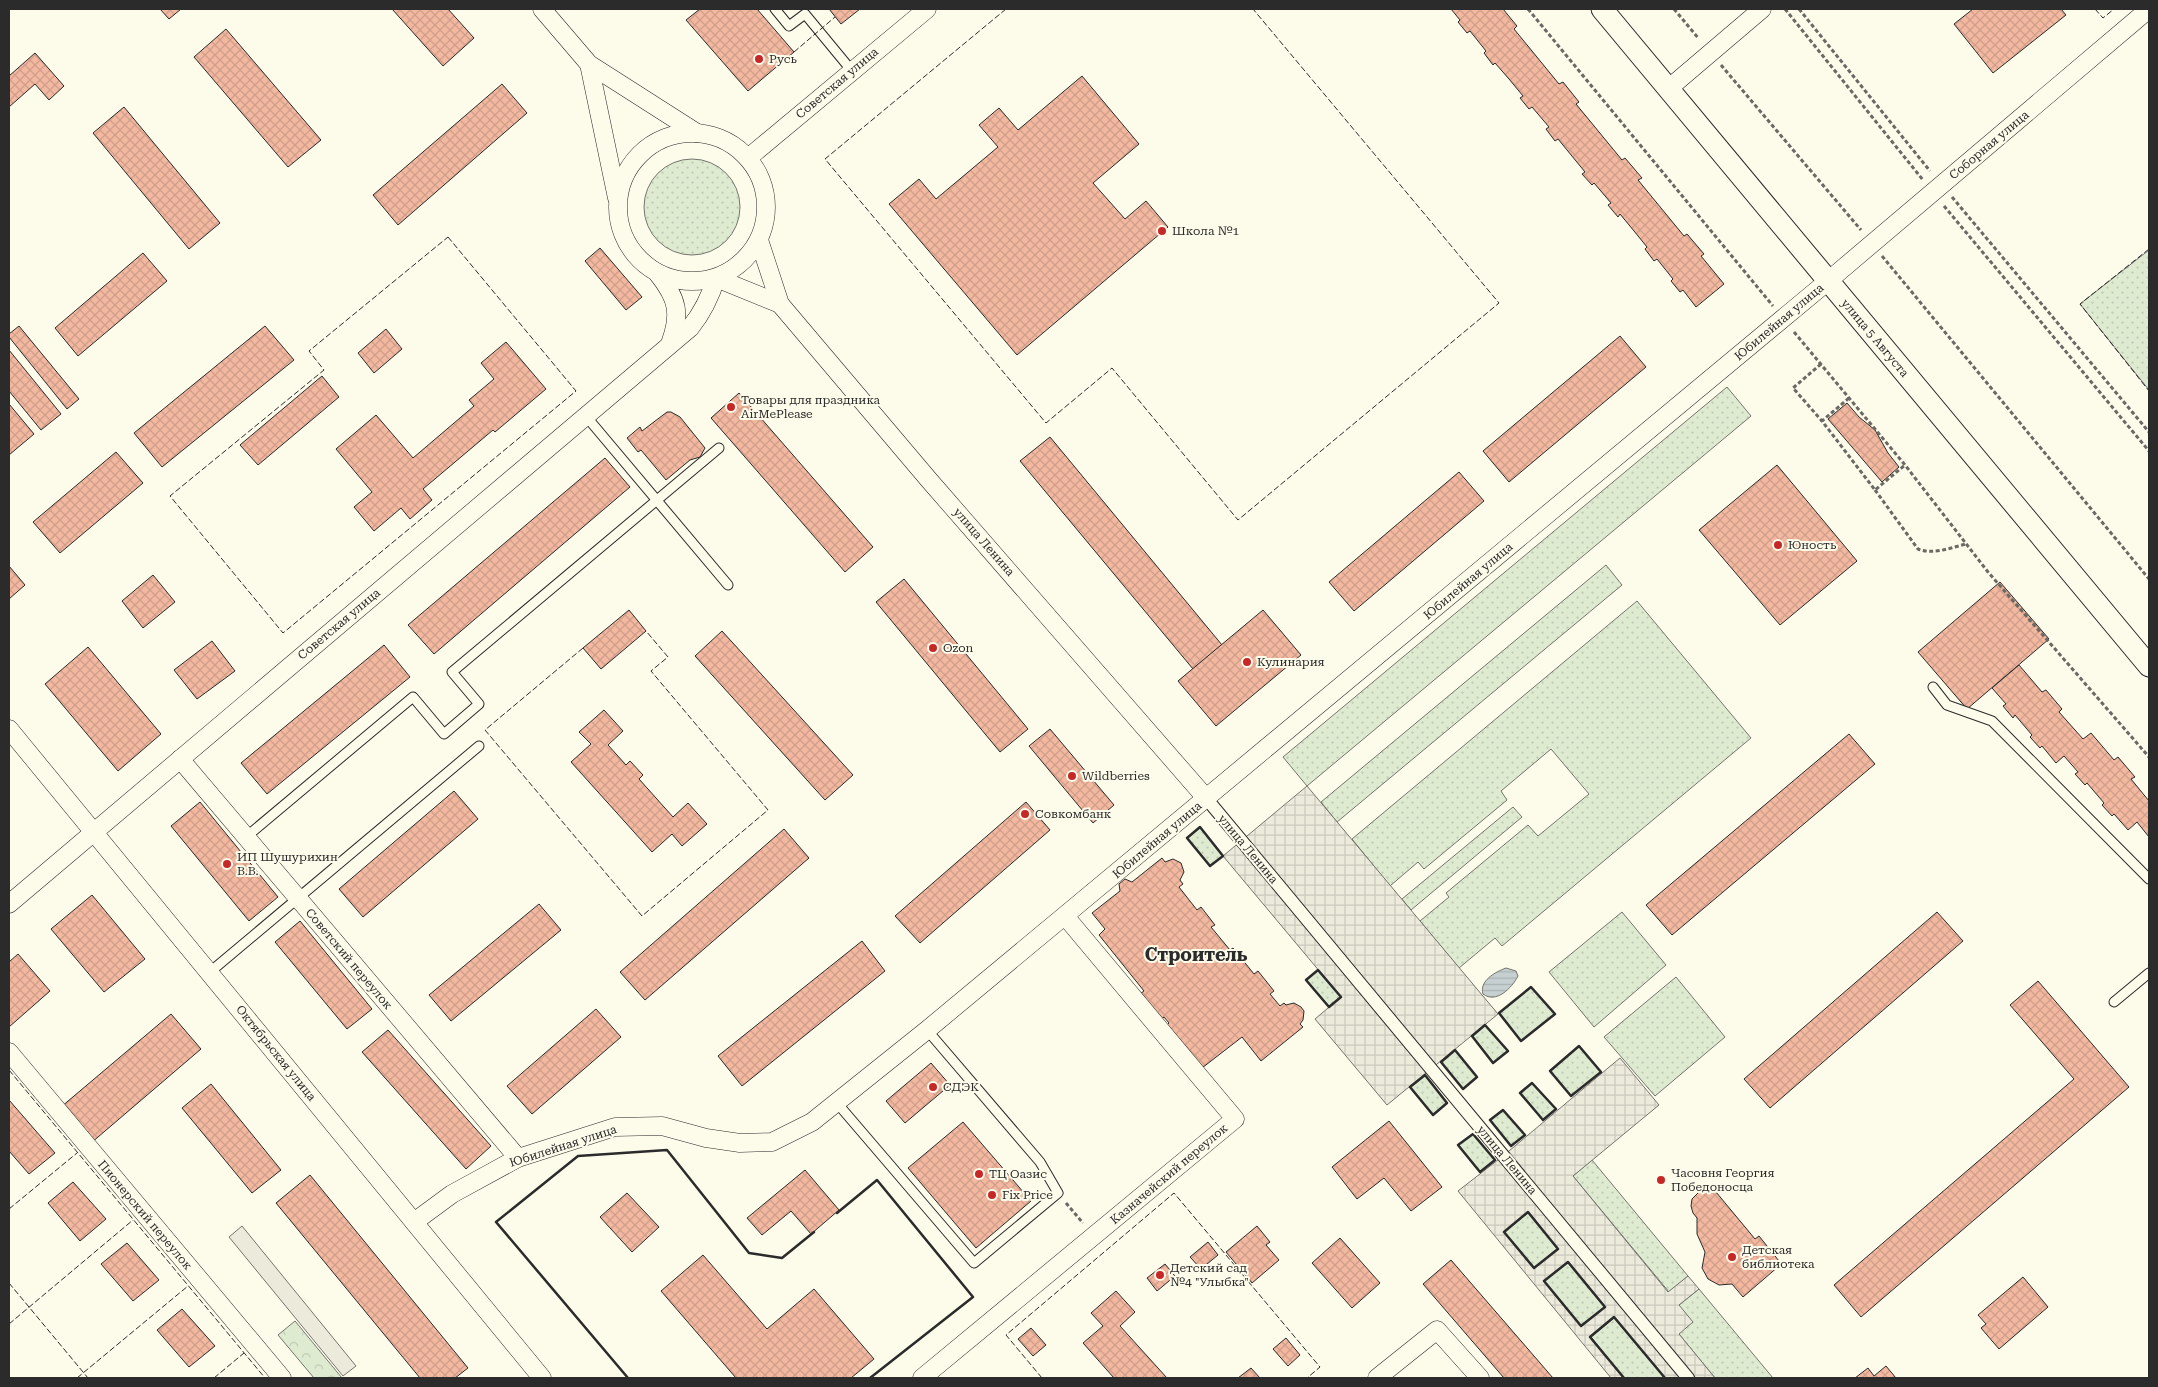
<svg xmlns="http://www.w3.org/2000/svg" width="2158" height="1387" font-family="'Roboto Serif',serif">
	<defs>
		<pattern id="grass-dots" width="8" height="8" patternUnits="userSpaceOnUse" patternTransform="scale(1.25)"><rect width="8" height="8" fill="#deebd1"/><path d="M2 2h.1M6 6h.1" fill="none" stroke="#bfcab4" stroke-width="1.8" stroke-linecap="round"/></pattern>
		<pattern id="park-crowns" width="20" height="18" patternUnits="userSpaceOnUse" patternTransform="scale(1.25)"><rect width="20" height="18" fill="#deebd1"/><path d="M2 6a3 3 0 1 1 6 0M12 15a3 3 0 1 1 6 0" fill="none" stroke="#bfcab4"/></pattern>
		<pattern id="plaza-grid" width="8" height="8" patternUnits="userSpaceOnUse" patternTransform="scale(1.25)"><rect width="8" height="8" fill="#eceadb"/><path d="M0 4h8M4 0v8" fill="none" stroke="#cbc9bc"/></pattern>
		<pattern id="water-rules" width="6" height="5" patternUnits="userSpaceOnUse" patternTransform="scale(1.25)"><rect width="6" height="5" fill="#c7d0d0"/><path d="M0 2.5h6" fill="none" stroke="#abb3b3"/></pattern>
		<pattern id="building-cross-hatch" width="8" height="8" patternUnits="userSpaceOnUse" patternTransform="scale(1.25)"><rect width="8" height="8" fill="#f2b8a0"/><path d="M0 0l8 8M0 8l8-8" fill="none" stroke="#d09e8a"/></pattern>
	</defs>
	<rect width="100%" height="100%" fill="#fdfbea"/>
	<!-- grass -->
	<g fill="url(#grass-dots)" stroke="#74746e">
		<circle cx="692" cy="207" r="48"/>
		<polygon points="2149,250 2149,390 2080,304"/>
		<polygon points="1727,387 1751,416 1307,786 1283,757"/>
		<polygon points="1606,565 1622,585 1337,822 1321,802"/>
		<polygon points="1637,601 1751,738 1502,946 1495,938 1459,968 1420,921 1449,897 1446,893 1528,825 1538,836 1589,794 1551,749 1501,791 1507,800 1424,869 1418,862 1390,886 1352,839"/>
		<polygon points="1513,807 1522,817 1411,910 1402,899"/>
		<polygon points="1200,827 1223,856 1210,866 1187,838"/>
		<polygon points="1622,912 1666,965 1594,1027 1549,972"/>
		<polygon points="1318,970 1341,997 1329,1007 1306,980"/>
		<polygon points="1676,977 1725,1037 1655,1096 1604,1037"/>
		<polygon points="1531,987 1555,1014 1521,1041 1499,1013"/>
		<polygon points="1485,1025 1508,1051 1493,1063 1472,1036"/>
		<polygon points="1579,1046 1601,1072 1571,1096 1550,1071"/>
		<polygon points="1455,1050 1477,1077 1463,1089 1441,1062"/>
		<polygon points="1425,1075 1447,1103 1433,1115 1410,1087"/>
		<polygon points="1532,1083 1556,1109 1543,1120 1520,1093"/>
		<polygon points="1503,1110 1525,1135 1511,1146 1490,1120"/>
		<polygon points="1473,1134 1495,1160 1480,1172 1458,1145"/>
		<polygon points="1592,1160 1688,1276 1669,1292 1573,1176"/>
		<polygon points="1528,1212 1558,1249 1534,1268 1504,1232"/>
		<polygon points="1568,1262 1605,1307 1581,1326 1544,1281"/>
		<polygon points="1699,1289 1773,1378 1715,1378 1679,1334 1679,1305"/>
		<polygon points="1614,1317 1665,1378 1624,1378 1590,1337"/>
	</g>
	<!-- park -->
	<polygon fill="url(#park-crowns)" stroke="#74746e" points="295,1321 342,1378 314,1378 278,1335"/>
	<!-- parking -->
	<polygon fill="#eceadb" stroke="#74746e" points="242,1226 356,1366 343,1376 229,1237"/>
	<!-- plaza -->
	<g fill="url(#plaza-grid)" stroke="#74746e" fill-rule="evenodd">
		<polygon points="1307,786 1498,1014 1387,1105 1315,1019 1341,997 1223,856"/>
		<path d="M1620 1058 1659 1105 1573 1176 1668 1292 1688 1276 1699 1289 1679 1305 1693 1322 1679 1334 1715 1378H1665L1614 1318 1591 1337 1624 1378H1611L1458 1191 1503 1156ZM1528 1213 1558 1248 1534 1268 1504 1232ZM1568 1262 1605 1307 1581 1326 1544 1281Z"/>
	</g>
	<!-- water -->
	<path fill="url(#water-rules)" stroke="#74746e" d="M1506 968 1516 971 1518 976C1512 988 1496 1004 1483 994 1479 981 1495 972 1506 968Z"/>
	<!-- building -->
	<g fill="url(#building-cross-hatch)" stroke="#2b2b2b">
		<polygon points="160,9 181,9 169,19"/>
		<polygon points="392,9 448,9 474,38 443,66"/>
		<polygon points="700,9 757,9 794,52 748,91 686,20"/>
		<polygon points="829,9 860,9 841,24"/>
		<polygon points="1451,9 1503,9 1517,26 1514,29 1559,84 1563,82 1579,102 1576,104 1622,160 1625,158 1642,178 1638,180 1684,236 1687,234 1704,254 1701,256 1724,284 1696,307 1683,290 1680,292 1671,281 1673,279 1657,259 1654,261 1645,249 1647,247 1634,231 1620,214 1618,217 1608,205 1611,203 1594,183 1592,185 1582,174 1585,172 1558,139 1555,141 1546,129 1549,127 1532,107 1529,109 1520,98 1523,96 1509,79 1495,63 1493,65 1484,53 1486,51 1470,31 1467,33 1458,22 1460,20"/>
		<polygon points="1973,9 2061,9 2066,15 1993,73 1954,24"/>
		<polygon points="226,29 321,140 288,167 194,57"/>
		<polygon points="35,53 64,86 49,100 35,84 9,107 9,76"/>
		<polygon points="1082,76 1139,144 1093,183 1125,219 1146,201 1168,227 1017,355 889,204 919,179 936,199 998,147 979,125 999,108 1018,130"/>
		<polygon points="502,84 527,113 398,225 373,195"/>
		<polygon points="124,107 220,223 189,249 93,133"/>
		<polygon points="600,248 642,297 626,310 585,261"/>
		<polygon points="143,253 167,281 78,356 55,328"/>
		<polygon points="19,326 79,399 67,409 9,337 9,334"/>
		<polygon points="265,326 294,360 162,467 134,433"/>
		<polygon points="386,329 402,349 374,373 358,353"/>
		<polygon points="1620,336 1646,367 1509,482 1483,451"/>
		<polygon points="506,342 546,389 495,432 493,430 423,489 432,500 410,519 401,508 374,531 354,507 372,492 336,449 376,415 413,458 474,406 469,400 494,379 481,363"/>
		<polygon points="9,350 61,414 41,430 9,391"/>
		<polygon points="322,376 339,397 258,465 240,445"/>
		<polygon points="739,393 873,547 845,572 711,418"/>
		<polygon points="1847,403 1859,417 1875,430 1888,453 1899,467 1882,482 1828,419"/>
		<polygon points="9,404 34,434 9,455"/>
		<polygon points="667,412 671,412 680,417 705,448 700,457 690,460 666,480 641,450 638,452 627,438 640,427 642,431"/>
		<polygon points="1050,437 1222,645 1193,669 1020,461"/>
		<polygon points="116,452 143,483 60,553 33,522"/>
		<polygon points="605,458 630,487 434,654 408,625"/>
		<polygon points="1777,465 1857,561 1780,625 1699,530"/>
		<polygon points="1459,472 1484,501 1354,611 1329,582"/>
		<polygon points="9,566 25,585 9,599"/>
		<polygon points="153,575 175,602 143,628 122,601"/>
		<polygon points="904,579 1028,729 1000,752 876,602"/>
		<polygon points="2000,582 2049,639 1967,709 1918,652"/>
		<polygon points="629,610 646,631 601,669 583,648"/>
		<polygon points="1263,610 1301,655 1216,726 1178,681"/>
		<polygon points="722,631 853,775 825,800 695,656"/>
		<polygon points="212,641 235,671 197,699 174,670"/>
		<polygon points="384,645 410,677 267,794 241,763"/>
		<polygon points="88,647 161,734 118,771 45,684"/>
		<polygon points="2019,665 2042,692 2046,690 2062,709 2059,712 2083,739 2091,733 2114,760 2118,757 2135,777 2131,779 2149,801 2149,837 2137,822 2128,830 2114,814 2112,816 2102,805 2104,803 2087,783 2085,785 2075,774 2078,772 2064,756 2056,763 2042,746 2040,748 2030,737 2032,735 2015,715 2013,718 2003,706 2006,704 1992,688"/>
		<polygon points="604,710 623,731 608,745 626,765 630,761 643,775 639,779 673,817 688,803 707,824 682,846 672,834 652,852 571,762 591,744 579,732"/>
		<polygon points="1050,729 1114,805 1093,823 1029,746"/>
		<polygon points="1849,734 1875,764 1672,935 1646,905"/>
		<polygon points="454,791 478,819 363,917 339,889"/>
		<polygon points="200,802 278,897 249,921 171,826"/>
		<polygon points="1026,802 1050,830 920,943 895,916"/>
		<polygon points="784,829 809,858 645,1000 620,972"/>
		<polygon points="1162,858 1165,862 1173,859 1181,863 1184,872 1180,880 1183,884 1179,887 1197,910 1201,907 1215,925 1211,927 1230,950 1233,948 1254,974 1258,971 1274,991 1270,994 1280,1006 1284,1003 1286,1005 1294,1003 1301,1007 1304,1011 1303,1020 1300,1024 1303,1027 1261,1061 1242,1037 1202,1068 1167,1025 1169,1023 1164,1017 1158,1022 1137,996 1144,991 1099,935 1105,929 1092,913 1120,891 1119,884 1125,879 1132,882"/>
		<polygon points="92,895 145,959 104,992 51,929"/>
		<polygon points="539,904 561,930 451,1021 429,995"/>
		<polygon points="1937,912 1963,941 1770,1108 1744,1079"/>
		<polygon points="300,921 372,1009 347,1029 275,942"/>
		<polygon points="862,941 885,971 742,1086 718,1056"/>
		<polygon points="18,954 50,991 9,1027 9,962"/>
		<polygon points="2038,981 2129,1087 1861,1317 1834,1285 2074,1079 2010,1005"/>
		<polygon points="596,1009 621,1037 532,1114 507,1086"/>
		<polygon points="171,1014 201,1049 91,1143 61,1107"/>
		<polygon points="388,1030 491,1146 466,1169 362,1052"/>
		<polygon points="931,1063 950,1085 905,1123 886,1101"/>
		<polygon points="211,1084 281,1170 252,1193 182,1108"/>
		<polygon points="9,1100 55,1153 29,1174 9,1151"/>
		<polygon points="1389,1121 1442,1187 1411,1211 1384,1178 1357,1199 1332,1167"/>
		<polygon points="963,1122 1031,1201 976,1248 908,1168"/>
		<polygon points="805,1170 839,1210 811,1234 791,1211 762,1235 747,1218"/>
		<polygon points="310,1175 468,1368 455,1378 420,1378 276,1203"/>
		<polygon points="73,1182 106,1219 80,1241 48,1203"/>
		<polygon points="1710,1189 1716,1192 1755,1239 1759,1236 1779,1261 1776,1263 1779,1266 1743,1297 1732,1284 1719,1285 1708,1279 1702,1268 1705,1252 1697,1234 1697,1218 1693,1213 1691,1206 1692,1199 1699,1192"/>
		<polygon points="627,1193 659,1227 632,1252 600,1217"/>
		<polygon points="1257,1226 1270,1242 1266,1245 1279,1260 1252,1283 1226,1252"/>
		<polygon points="1340,1238 1380,1283 1352,1308 1312,1263"/>
		<polygon points="1208,1242 1218,1255 1201,1269 1190,1257"/>
		<polygon points="127,1243 159,1280 133,1301 101,1264"/>
		<polygon points="703,1255 767,1329 814,1289 874,1359 851,1378 736,1378 661,1291"/>
		<polygon points="1451,1260 1553,1378 1504,1378 1423,1284"/>
		<polygon points="1165,1264 1175,1276 1157,1291 1147,1278"/>
		<polygon points="2023,1277 2048,1307 1999,1349 1981,1328 1986,1324 1978,1315"/>
		<polygon points="1116,1291 1135,1312 1120,1326 1167,1378 1114,1378 1083,1343 1103,1326 1091,1313"/>
		<polygon points="182,1309 215,1346 189,1367 157,1330"/>
		<polygon points="1031,1328 1046,1345 1033,1356 1018,1339"/>
		<polygon points="1286,1338 1300,1355 1288,1366 1273,1349"/>
		<polygon points="1886,1366 1896,1378 1855,1378 1868,1368 1874,1376"/>
		<polygon points="1251,1368 1260,1378 1238,1378"/>
	</g>
	<g fill="none" stroke-linecap="round" stroke-linejoin="round">
		<!-- service casing -->
		<g stroke="#2b2b2b" stroke-width="11">
			<g id="service">
				<polyline points="775,9 789,26 805,14 852,71"/>
				<polyline points="585,415 728,585"/>
				<polyline points="1933,687 1947,705 1992,721 2149,879"/>
				<polyline points="246,837 413,697 444,734 479,704 452,672 719,448"/>
				<polyline points="210,972 479,746"/>
				<polyline points="2114,1002 2149,973"/>
				<polyline points="837,1103 974,1263 1058,1193 1040,1162 927,1030"/>
			</g>
		</g>
		<!-- pedestrian casing -->
		<g stroke="#2b2b2b" stroke-width="14">
			<polyline id="pedestrian" points="1206,798 1688,1378"/>
		</g>
		<!-- minor casing -->
		<g stroke="#2b2b2b" stroke-width="19">
			<g id="minor">
				<polyline points="542,9 589,64 697,133"/>
				<polyline points="589,64 617,198"/>
				<polyline points="1668,89 1762,9"/>
				<circle cx="692" cy="207" r="74"/>
				<polyline points="748,158 927,9"/>
				<polyline points="759,240 780,304 929,480 1206,798"/>
				<path d="M658 274C678 299 681 314 670 344"/>
				<polyline points="9,729 542,1378"/>
				<polyline points="180,759 518,1158"/>
				<path d="M9 904 690 328C703 312 710 298 716 278L780 304"/>
				<polyline points="9,1052 282,1378"/>
				<polyline points="414,1222 452,1194 518,1158 615,1127 662,1126 706,1138 740,1143 772,1142 812,1122 927,1030 1828,281 2149,9"/>
				<polyline points="922,1378 1235,1119 1065,916"/>
				<polyline points="1377,1378 1437,1330 1480,1378"/>
			</g>
		</g>
		<!-- tertiary casing -->
		<g stroke="#2b2b2b" stroke-width="23">
			<polyline id="tertiary" points="1602,9 2149,666"/>
		</g>
		<!-- path -->
		<g stroke="#6a6964" stroke-width="3" stroke-dasharray="4 2.5" stroke-linecap="butt">
			<polyline points="1528,9 1773,306"/>
			<polyline points="1674,9 1699,39"/>
			<polyline points="1785,9 1923,180"/>
			<polyline points="1799,9 1930,171"/>
			<polyline points="1721,65 1861,230"/>
			<polyline points="1952,197 2149,432"/>
			<polyline points="1944,206 2149,451"/>
			<polyline points="1882,256 2149,579"/>
			<polyline points="1794,332 1905,465 1988,572 2149,757"/>
			<polyline points="1821,364 1793,388 1822,421"/>
			<polyline points="1849,398 1822,421 1875,490 1905,465"/>
			<path d="M1875 490 1918 549C1933 555 1950 548 1966 544"/>
			<polyline points="1066,1203 1083,1223"/>
		</g>
		<!-- service -->
		<use href="#service" stroke="#fdfbea" stroke-width="9"/>
		<!-- pedestrian -->
		<use href="#pedestrian" stroke="#fdfbea" stroke-width="12"/>
		<!-- minor -->
		<use href="#minor" stroke="#fdfbea" stroke-width="18"/>
		<!-- tertiary -->
		<use href="#tertiary" stroke="#fdfbea" stroke-width="21"/>
		<!-- fence -->
		<g stroke="#2b2b2b" stroke-width="1" stroke-dasharray="6 2.5" stroke-linecap="butt">
			<polyline points="1006,9 825,159 1046,423 1112,368 1238,520 1499,303 1253,9"/>
			<polyline points="2095,9 2103,18 2114,9"/>
			<polyline points="794,52 835,17"/>
			<polygon points="448,237 576,391 283,633 170,496 324,370 309,351"/>
			<polyline points="2149,249 2080,304 2149,391"/>
			<polyline points="583,648 485,730 642,916 768,810 651,671 668,657 646,631"/>
			<polyline points="9,1070 265,1378"/>
			<polyline points="9,1209 77,1153"/>
			<polyline points="9,1283 88,1378"/>
			<polyline points="9,1324 133,1220"/>
			<polyline points="77,1378 188,1286"/>
			<polyline points="214,1378 244,1353"/>
			<polyline points="1042,1378 1006,1335 1174,1193 1320,1367 1307,1378"/>
		</g>
		<!-- wall -->
		<g stroke="#2b2b2b" stroke-width="2.5">
			<polygon points="1200,827 1223,856 1210,866 1187,838"/>
			<polygon points="1318,970 1341,997 1329,1007 1306,980"/>
			<polygon points="1531,987 1555,1014 1521,1041 1499,1013"/>
			<polygon points="1485,1025 1508,1051 1493,1063 1472,1036"/>
			<polygon points="1579,1046 1601,1072 1571,1096 1550,1071"/>
			<polygon points="1455,1050 1477,1077 1463,1089 1441,1062"/>
			<polygon points="1425,1075 1447,1103 1433,1115 1410,1087"/>
			<polygon points="1532,1083 1556,1109 1543,1120 1520,1093"/>
			<polygon points="1503,1110 1525,1135 1511,1146 1490,1120"/>
			<polygon points="1473,1134 1495,1160 1480,1172 1458,1145"/>
			<polygon points="1528,1212 1558,1249 1534,1268 1504,1232"/>
			<polyline points="837,1213 877,1180 973,1297 870,1378"/>
			<polygon points="1568,1262 1605,1307 1581,1326 1544,1281"/>
			<polyline points="628,1378 496,1222 578,1156 667,1150 749,1253 782,1258 814,1232"/>
			<polyline points="1624,1378 1590,1337 1614,1317 1665,1378"/>
		</g>
	</g>
	<!-- markers -->
	<g fill="#c62828" stroke="#fdfbea" stroke-width="2">
		<circle cx="759" cy="59" r="5"/>
		<circle cx="1162" cy="231" r="5"/>
		<circle cx="731" cy="407" r="5"/>
		<circle cx="1778" cy="545" r="5"/>
		<circle cx="933" cy="648" r="5"/>
		<circle cx="1247" cy="662" r="5"/>
		<circle cx="1072" cy="776" r="5"/>
		<circle cx="1025" cy="814" r="5"/>
		<circle cx="227" cy="864" r="5"/>
		<circle cx="933" cy="1087" r="5"/>
		<circle cx="979" cy="1174" r="5"/>
		<circle cx="1661" cy="1180" r="5"/>
		<circle cx="992" cy="1195" r="5"/>
		<circle cx="1732" cy="1257" r="5"/>
		<circle cx="1160" cy="1275" r="5"/>
	</g>
	<g text-anchor="middle" stroke-width="4" stroke-linejoin="round" paint-order="stroke">
		<!-- poi labels -->
		<g font-size="12" fill="#2b2b2b" stroke="#fdfbea" text-anchor="start">
			<text x="769" y="63">Русь</text>
			<text x="1172" y="235">Школа №1</text>
			<text x="741" y="404">Товары для праздника<tspan x="741" dy="14">AirMePlease</tspan></text>
			<text x="1788" y="549">Юность</text>
			<text x="943" y="652">Ozon</text>
			<text x="1257" y="666">Кулинария</text>
			<text x="1082" y="780">Wildberries</text>
			<text x="1035" y="818">Совкомбанк</text>
			<text x="237" y="861">ИП Шушурихин<tspan x="237" dy="14">В.В.</tspan></text>
			<text x="943" y="1091">СДЭК</text>
			<text x="1671" y="1177">Часовня Георгия<tspan x="1671" dy="14">Победоносца</tspan></text>
			<text x="989" y="1178">ТЦ Оазис</text>
			<text x="1002" y="1199">Fix Price</text>
			<text x="1742" y="1254">Детская<tspan x="1742" dy="14">библиотека</tspan></text>
			<text x="1170" y="1272">Детский сад<tspan x="1170" dy="14">№4 "Улыбка"</tspan></text>
		</g>
		<!-- street labels -->
		<g font-size="12" fill="#2b2b2b" stroke="#fdfbea">
			<text transform="translate(837 83) rotate(-40)" y="4">Советская улица</text>
			<text transform="translate(1989 145) rotate(-40)" y="4">Соборная улица</text>
			<text transform="translate(1779 322) rotate(-40)" y="4">Юбилейная улица</text>
			<text transform="translate(1875 338) rotate(50)" y="4">улица 5 Августа</text>
			<text transform="translate(984 542) rotate(49)" y="4">улица Ленина</text>
			<text transform="translate(1468 581) rotate(-40)" y="4">Юбилейная улица</text>
			<text transform="translate(339 624) rotate(-40)" y="4">Советская улица</text>
			<text transform="translate(1157 840) rotate(-40)" y="4">Юбилейная улица</text>
			<text transform="translate(1248 849) rotate(50)" y="4">улица Ленина</text>
			<text transform="translate(349 959) rotate(50)" y="4">Советский переулок</text>
			<text transform="translate(276 1053) rotate(51)" y="4">Октябрьская улица</text>
			<text transform="translate(563 1146) rotate(-18)" y="4">Юбилейная улица</text>
			<text transform="translate(1507 1160) rotate(50)" y="4">улица Ленина</text>
			<text transform="translate(1169 1174) rotate(-40)" y="4">Казначейский переулок</text>
			<text transform="translate(145 1215) rotate(50)" y="4">Пионерский переулок</text>
		</g>
		<!-- district labels -->
		<g font-size="18" font-weight="bold" fill="#2b2b2b" stroke="#fdfbea">
			<text x="1196" y="961">Строитель</text>
		</g>
	</g>
	<!-- border -->
	<rect width="2158" height="1387" fill="none" stroke="#2b2b2b" stroke-width="20"/>
</svg>
